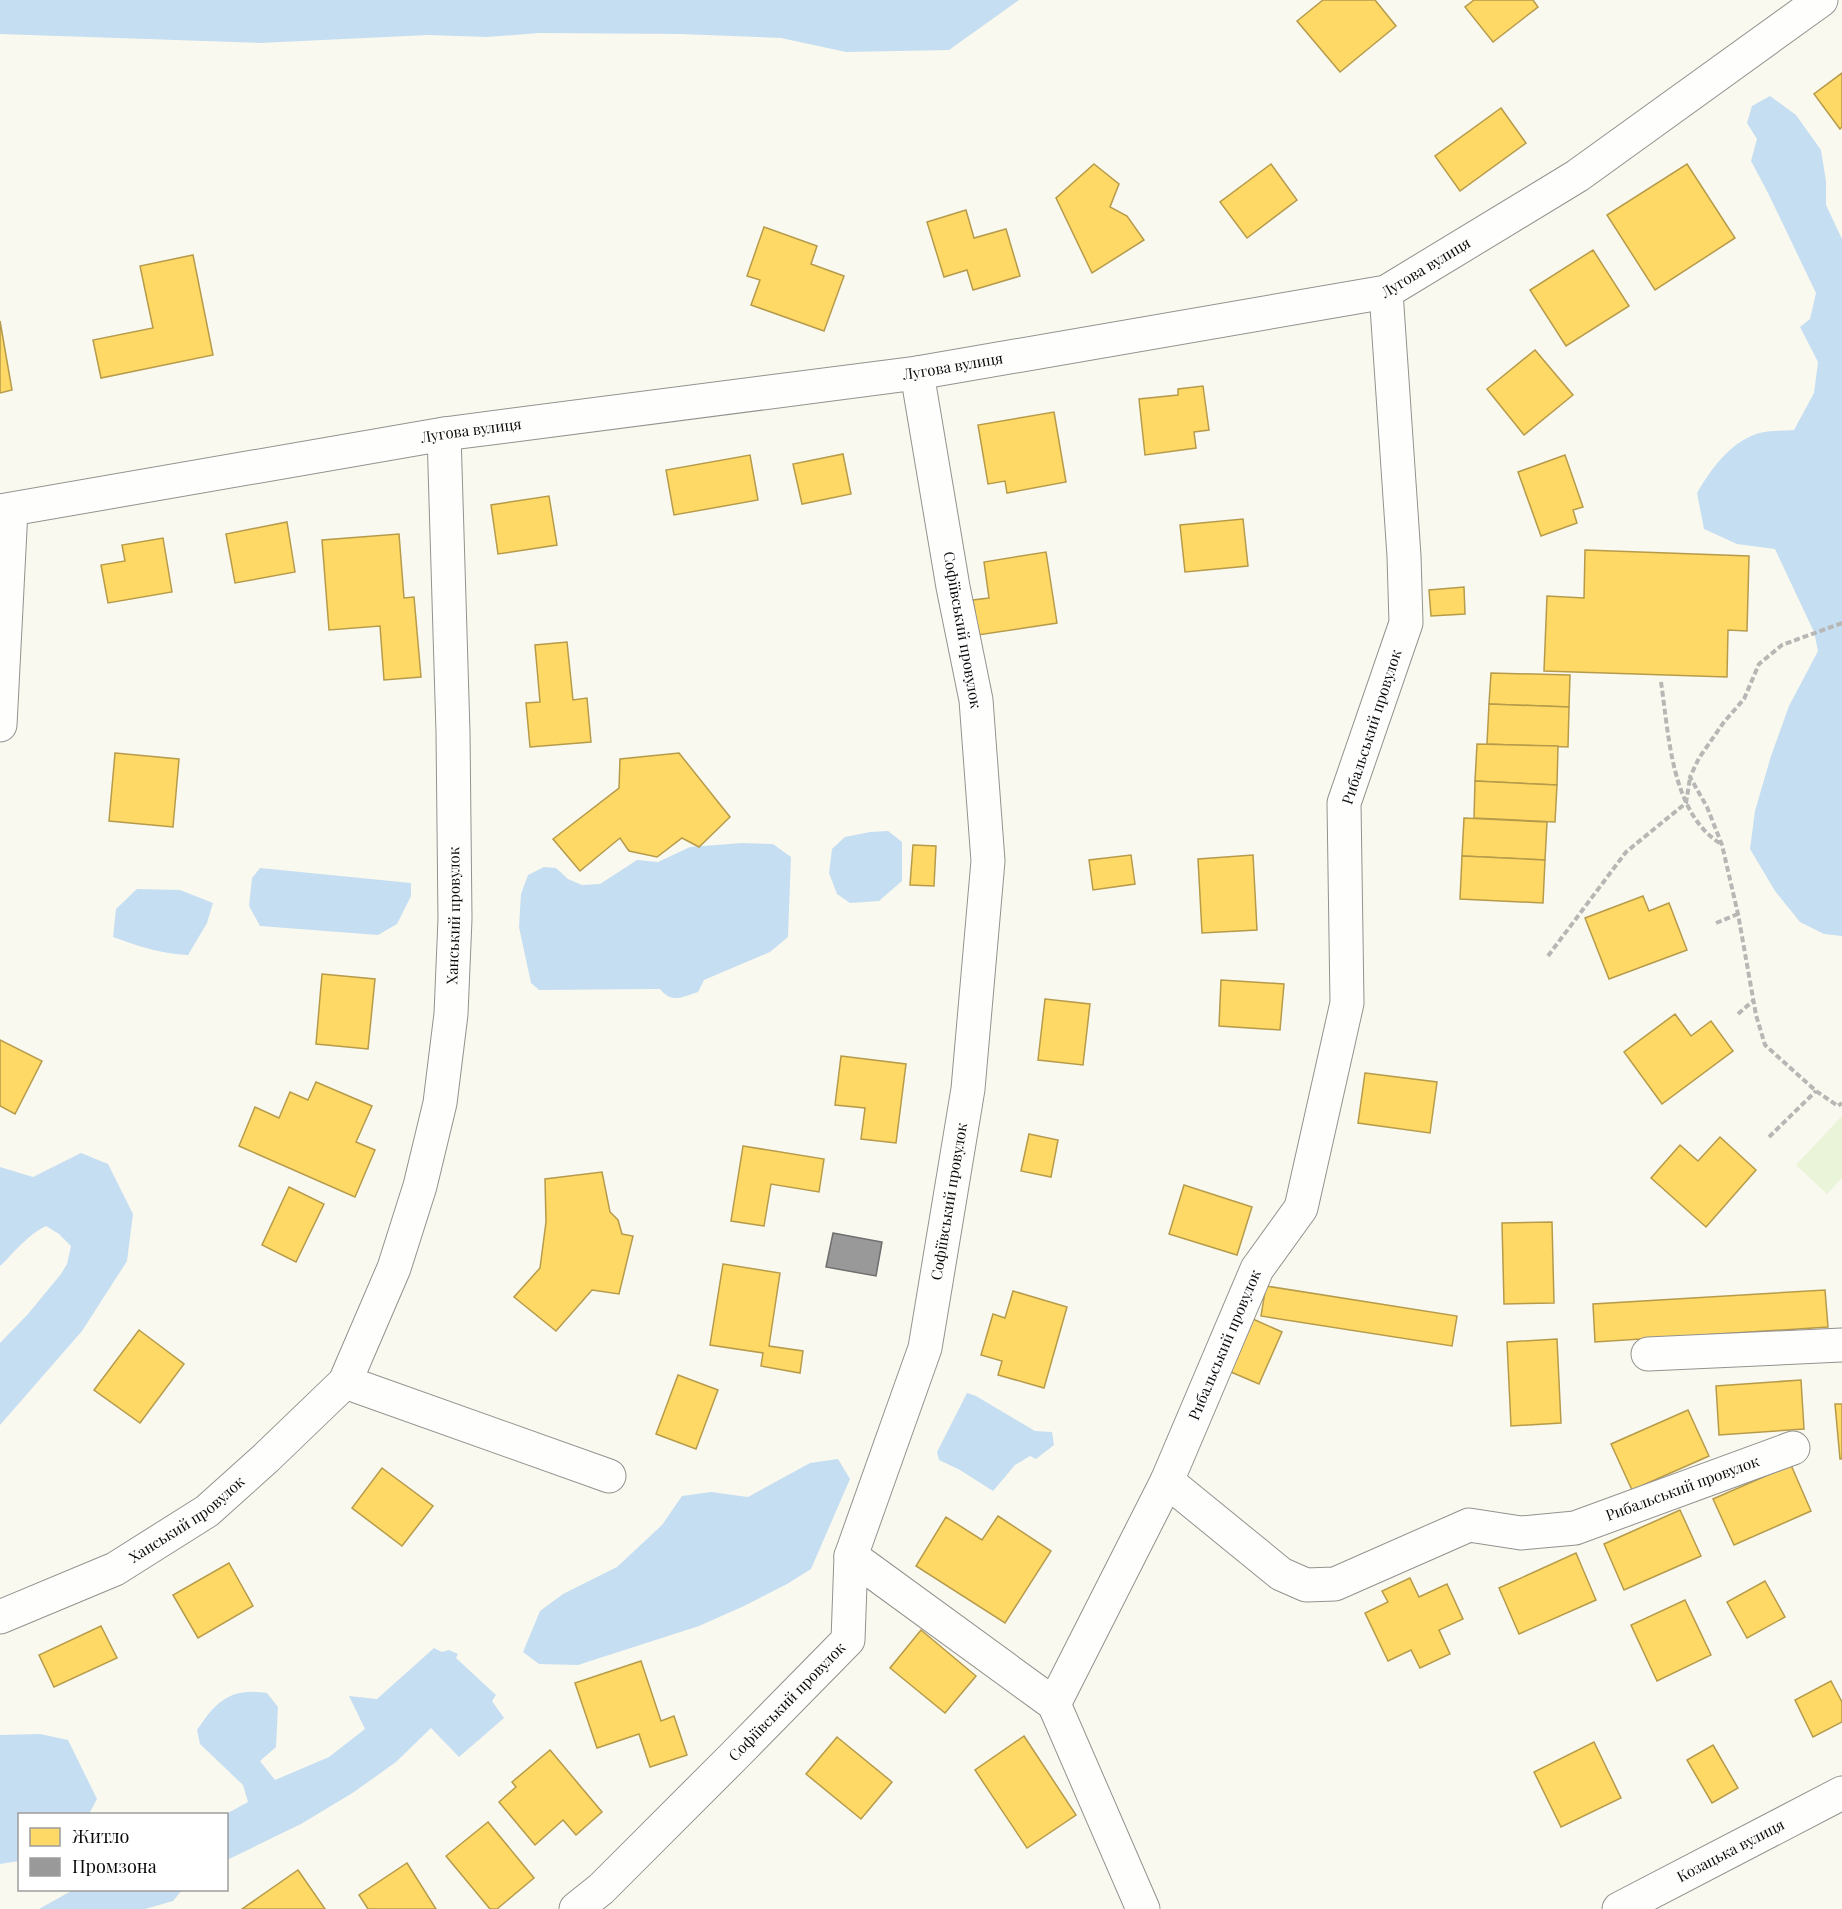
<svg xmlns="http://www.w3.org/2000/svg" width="1842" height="1909" font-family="'Playfair Display',serif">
	<rect width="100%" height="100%" fill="#faf9ef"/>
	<!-- pitch -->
	<polygon fill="#eaf4d9" points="1842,1116 1842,1178 1827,1194 1796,1165"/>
	<!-- water -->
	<g fill="#c6def2">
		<polygon points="0,0 1019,0 949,50 846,52 781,38 680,34 539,33 487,37 428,35 260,43 0,34"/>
		<path d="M1770 96 1796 115 1821 150 1826 181V205L1842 239V936L1824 934 1800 922 1775 891 1750 849 1755 811 1771 756 1789 706 1818 651 1814 632 1775 549 1737 544 1704 529 1697 493C1711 469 1729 444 1756 434 1767 430 1782 431 1794 430L1814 393 1818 362 1800 327 1810 319 1816 293 1768 193 1751 161 1757 139 1747 123 1752 106Z"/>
		<polygon points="888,831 902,842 902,881 879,901 850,903 837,894 829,873 832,849 845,837 870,832"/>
		<path d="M742 843 773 844 791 857 788 937 770 952 704 980 698 992C683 997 671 1004 660 989L539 990 531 983 519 927 521 894 528 875 544 867 556 868 568 879 582 885 600 884 637 860 658 862 690 847Z"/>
		<polygon points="260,868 411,883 411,896 397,924 378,935 260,926 249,906 252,878"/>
		<path d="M137 889 180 890 213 903 207 923 188 955C161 954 138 946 113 937L116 909Z"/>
		<path d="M81 1153 108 1164 133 1214 127 1261 82 1331 0 1425V1343L28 1314 61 1274 67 1264 71 1246 59 1234 46 1226C27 1235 15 1252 0 1266V1167L33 1177Z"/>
		<polygon points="967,1393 976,1396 1035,1431 1052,1432 1054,1445 1036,1459 1030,1456 1015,1465 993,1491 960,1470 939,1460 937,1452"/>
		<polygon points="838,1459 850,1479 811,1569 787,1584 744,1606 699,1626 578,1665 539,1664 523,1652 540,1611 563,1594 617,1567 662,1525 682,1496 711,1492 748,1497 810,1463"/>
		<path d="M434 1648 442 1652 449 1650 458 1654 456 1658 496 1695 492 1701 504 1718 459 1757 431 1728 396 1762 354 1792 301 1824 227 1860 226 1814 248 1802 243 1785 200 1744 197 1730C216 1701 231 1687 267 1693L278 1707 276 1747 260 1761 275 1780 329 1757 365 1729 349 1696 377 1699Z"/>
		<polygon points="40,1734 68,1740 97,1799 89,1814 20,1814 19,1861 0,1864 0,1735"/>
		<polygon points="73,1890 182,1890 173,1901 145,1909 39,1909"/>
	</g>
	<!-- homes -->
	<g fill="#ffd966" stroke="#b69b4b" stroke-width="1.5">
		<polygon points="1323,0 1375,0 1396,26 1340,72 1297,21"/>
		<polygon points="1474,0 1533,0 1538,7 1493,42 1465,7"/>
		<polygon points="1842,73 1842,127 1840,129 1814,94"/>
		<polygon points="1501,108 1526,143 1460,191 1435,156"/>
		<polygon points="1094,164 1119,184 1110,207 1127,216 1144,240 1092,273 1056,198"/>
		<polygon points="1271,164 1297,200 1247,238 1220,202"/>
		<polygon points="1687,164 1735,238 1655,290 1607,215"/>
		<polygon points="966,210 974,238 1006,229 1020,276 973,290 967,270 944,277 927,222"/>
		<polygon points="764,227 817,246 811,264 844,276 824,331 751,305 760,280 747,276"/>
		<polygon points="1593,250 1629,306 1566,346 1530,290"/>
		<polygon points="193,255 213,355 101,378 93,340 153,328 140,266"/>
		<polygon points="0,321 12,390 0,393"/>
		<polygon points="1535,350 1573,395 1524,435 1487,389"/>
		<polygon points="1203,386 1209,430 1194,432 1196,448 1145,455 1139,399 1178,395 1178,389"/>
		<polygon points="1054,412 1066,482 1007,493 1005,481 988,484 978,425"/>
		<polygon points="843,454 851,494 802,504 793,464"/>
		<polygon points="750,455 758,500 674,515 666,470"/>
		<polygon points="1565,455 1583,507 1573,510 1577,523 1541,536 1518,472"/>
		<polygon points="549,496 557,545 498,554 491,505"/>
		<polygon points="1243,519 1248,566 1185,572 1180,525"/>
		<polygon points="287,522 295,572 235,583 226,534"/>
		<polygon points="399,534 404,598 414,597 421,677 384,680 380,626 329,630 322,540"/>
		<polygon points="163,538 172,592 108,603 101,565 125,561 122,545"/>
		<polygon points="1585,550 1749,556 1747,631 1728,630 1727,677 1544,671 1547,596 1584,598"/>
		<polygon points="1046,552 1057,623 978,635 973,600 989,598 984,562"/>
		<polygon points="1464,587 1465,614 1431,616 1429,590"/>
		<polygon points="567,642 573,700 587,698 591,742 530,747 526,703 540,702 535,645"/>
		<polygon points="1491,673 1570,675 1569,707 1489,704"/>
		<polygon points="1489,704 1569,707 1568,747 1487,744"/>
		<polygon points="1477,744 1558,746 1557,785 1475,781"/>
		<polygon points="115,753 179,759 173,827 109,821"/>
		<polygon points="679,753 730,817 699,847 682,838 657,857 629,851 620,838 580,871 553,839 619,788 620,759"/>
		<polygon points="1475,781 1557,785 1555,822 1474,818"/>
		<polygon points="1464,818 1547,822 1545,860 1462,856"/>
		<polygon points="913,845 936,846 934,886 910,885"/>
		<polygon points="1131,855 1135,884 1093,890 1089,860"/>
		<polygon points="1253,855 1257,930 1202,933 1198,859"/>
		<polygon points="1462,856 1545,860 1543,903 1460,899"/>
		<polygon points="1643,896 1649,911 1669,903 1687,950 1609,979 1585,918"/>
		<polygon points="322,974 375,979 368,1049 316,1044"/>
		<polygon points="1221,980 1284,984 1280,1030 1219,1026"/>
		<polygon points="1045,999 1090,1004 1083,1065 1038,1060"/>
		<polygon points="1675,1014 1691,1036 1711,1021 1733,1051 1662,1104 1624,1052"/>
		<polygon points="0,1040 42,1061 15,1114 0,1106"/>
		<polygon points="841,1056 906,1064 896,1143 861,1139 865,1108 835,1105"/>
		<polygon points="1365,1073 1437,1082 1430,1133 1358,1123"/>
		<polygon points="316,1082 372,1106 356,1142 375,1150 355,1197 239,1146 255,1107 279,1118 290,1092 308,1100"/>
		<polygon points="1029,1134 1058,1140 1051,1177 1021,1171"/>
		<polygon points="1720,1137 1756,1170 1706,1227 1651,1178 1680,1145 1698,1161"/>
		<polygon points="743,1146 824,1159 819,1192 771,1184 764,1226 731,1221"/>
		<polygon points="602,1172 610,1212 618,1220 622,1234 633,1236 619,1294 592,1290 556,1331 514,1297 540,1268 546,1222 545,1179"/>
		<polygon points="1184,1185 1252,1207 1237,1255 1169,1234"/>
		<polygon points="289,1187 324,1204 296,1262 262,1245"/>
		<polygon points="1552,1222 1554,1303 1504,1304 1502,1223"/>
		<polygon points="723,1264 780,1273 769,1346 803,1351 800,1373 761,1366 763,1353 710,1345"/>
		<polygon points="1266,1286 1457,1316 1452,1346 1261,1316"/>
		<polygon points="1825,1290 1828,1327 1595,1342 1593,1304"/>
		<polygon points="1013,1291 1067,1307 1044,1388 998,1375 1002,1361 981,1355 993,1314 1005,1318"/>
		<polygon points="1253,1319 1282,1332 1259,1384 1231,1372"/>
		<polygon points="139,1330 184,1364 140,1423 94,1390"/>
		<polygon points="1557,1339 1561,1423 1511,1426 1507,1342"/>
		<polygon points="678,1375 718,1390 696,1449 656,1434"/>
		<polygon points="1801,1380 1804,1429 1719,1435 1716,1386"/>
		<polygon points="1835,1404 1842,1404 1842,1459 1840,1459"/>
		<polygon points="1688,1410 1709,1456 1632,1490 1611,1444"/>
		<polygon points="1791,1465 1811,1511 1734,1545 1713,1499"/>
		<polygon points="382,1468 433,1506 402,1546 352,1508"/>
		<polygon points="1680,1510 1701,1556 1624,1590 1604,1544"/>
		<polygon points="998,1516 1051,1551 1005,1623 916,1566 946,1517 982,1540"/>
		<polygon points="1576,1553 1596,1600 1519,1634 1499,1588"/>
		<polygon points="229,1563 253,1606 198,1638 173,1595"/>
		<polygon points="1410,1578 1419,1597 1447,1584 1463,1619 1439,1630 1450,1654 1420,1668 1411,1650 1388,1661 1365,1613 1388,1602 1382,1591"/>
		<polygon points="1765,1581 1785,1617 1747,1638 1727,1602"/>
		<polygon points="1685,1600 1711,1655 1657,1681 1631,1625"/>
		<polygon points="101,1626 117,1658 54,1687 39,1655"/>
		<polygon points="921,1630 976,1676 945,1713 890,1668"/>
		<polygon points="641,1661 661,1721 674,1716 687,1755 650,1767 639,1734 597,1748 575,1683"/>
		<polygon points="1831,1681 1842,1702 1842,1722 1813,1737 1795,1700"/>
		<polygon points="1024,1736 1076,1815 1027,1848 975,1770"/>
		<polygon points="837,1737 892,1782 861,1819 806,1774"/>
		<polygon points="1594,1742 1621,1798 1561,1827 1534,1772"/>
		<polygon points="1713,1745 1738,1788 1712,1803 1687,1760"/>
		<polygon points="550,1750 602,1812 576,1835 563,1820 535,1845 499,1802 516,1787 512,1782"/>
		<polygon points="488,1822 534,1878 497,1909 490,1909 446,1856"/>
		<polygon points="407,1863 436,1909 368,1909 359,1895"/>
		<polygon points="298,1870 325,1909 242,1909"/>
	</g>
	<!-- industry -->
	<polygon fill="#999" stroke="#6e6e6e" stroke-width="1.5" points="833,1233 882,1242 876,1276 826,1267"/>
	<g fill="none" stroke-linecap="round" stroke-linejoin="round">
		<!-- minor casing -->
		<g stroke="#93928e" stroke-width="35">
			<g id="minor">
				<path id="s1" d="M1386 292 1404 556 1406 623 1344 803 1347 1003 1301 1208 1257 1269 1167 1481 1281 1574 1306 1585 1335 1584 1469 1525 1521 1533 1575 1528 1793 1448"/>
				<path id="s2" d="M0 511 444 434 917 373 1386 292 1577 176 1821 0"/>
				<polyline points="0,725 11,510"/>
				<polyline points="1648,1354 1842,1345"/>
				<polyline points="345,1382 609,1476"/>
				<polyline points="851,1556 1054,1704 1143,1909"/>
				<path id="s3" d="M0 1617 115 1569 207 1511 266 1458 345 1382 394 1268 420 1186 440 1103 451 1014 455 919 453 732 444 434"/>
				<polyline points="1054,1704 1167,1481"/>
				<path id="s4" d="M576 1909 601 1889 734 1756 848 1640 851 1556 925 1348 968 1089 988 861 976 700 953 587 917 373"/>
				<path id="s5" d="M1619 1909 1842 1793"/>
			</g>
		</g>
		<!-- path -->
		<g stroke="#b7b7b5" stroke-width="4" stroke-dasharray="6 3" stroke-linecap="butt">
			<polyline points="1842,623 1782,645 1759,664 1744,699 1724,722 1699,758 1690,777 1707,807 1722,845 1738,914 1756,1015 1765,1045 1816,1091 1838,1106 1842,1103"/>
			<path d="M1661 682C1669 735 1671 813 1721 844"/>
			<polyline points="1716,923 1738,914"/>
			<polyline points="1548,956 1626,852 1686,803 1690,778"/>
			<polyline points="1738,1014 1754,1000"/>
			<polyline points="1769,1137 1816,1091"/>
		</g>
		<!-- minor -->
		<use href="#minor" stroke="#fefefd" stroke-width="33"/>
	</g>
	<g text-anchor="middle" stroke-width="6" stroke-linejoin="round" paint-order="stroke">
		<!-- street labels -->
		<g font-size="15" fill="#0b0b0b" stroke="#fff">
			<text dy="5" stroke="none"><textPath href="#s2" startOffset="1450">Лугова вулиця</textPath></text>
			<text dy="5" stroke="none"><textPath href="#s2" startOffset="964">Лугова вулиця</textPath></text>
			<text dy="5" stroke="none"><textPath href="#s2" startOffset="478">Лугова вулиця</textPath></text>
			<text transform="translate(962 630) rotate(80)" y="5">Софіївський провулок</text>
			<text transform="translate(1372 727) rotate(-72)" y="5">Рибальський провулок</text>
			<text dy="5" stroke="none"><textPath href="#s3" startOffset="906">Ханський провулок</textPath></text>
			<text dy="5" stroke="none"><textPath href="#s4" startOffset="836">Софіївський провулок</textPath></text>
			<text transform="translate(1225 1345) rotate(-67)" y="5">Рибальський провулок</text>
			<text dy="5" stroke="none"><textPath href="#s1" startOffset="1809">Рибальський провулок</textPath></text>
			<text dy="5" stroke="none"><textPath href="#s3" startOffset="212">Ханський провулок</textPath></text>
			<text dy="5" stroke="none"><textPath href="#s4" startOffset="296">Софіївський провулок</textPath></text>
			<text dy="5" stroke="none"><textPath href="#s5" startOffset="126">Козацька вулиця</textPath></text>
		</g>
	</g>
	<!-- legend -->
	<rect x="18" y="1813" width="210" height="78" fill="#ffffff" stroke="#9d9d9d" stroke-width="1.5"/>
	<rect x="30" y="1828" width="30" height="18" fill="#ffd966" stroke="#9d9d9d" stroke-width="1.5"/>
	<text x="72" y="1843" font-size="18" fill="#0b0b0b">Житло</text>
	<rect x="30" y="1858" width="30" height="18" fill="#999999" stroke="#9d9d9d" stroke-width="1.5"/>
	<text x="72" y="1873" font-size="18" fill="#0b0b0b">Промзона</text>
</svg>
